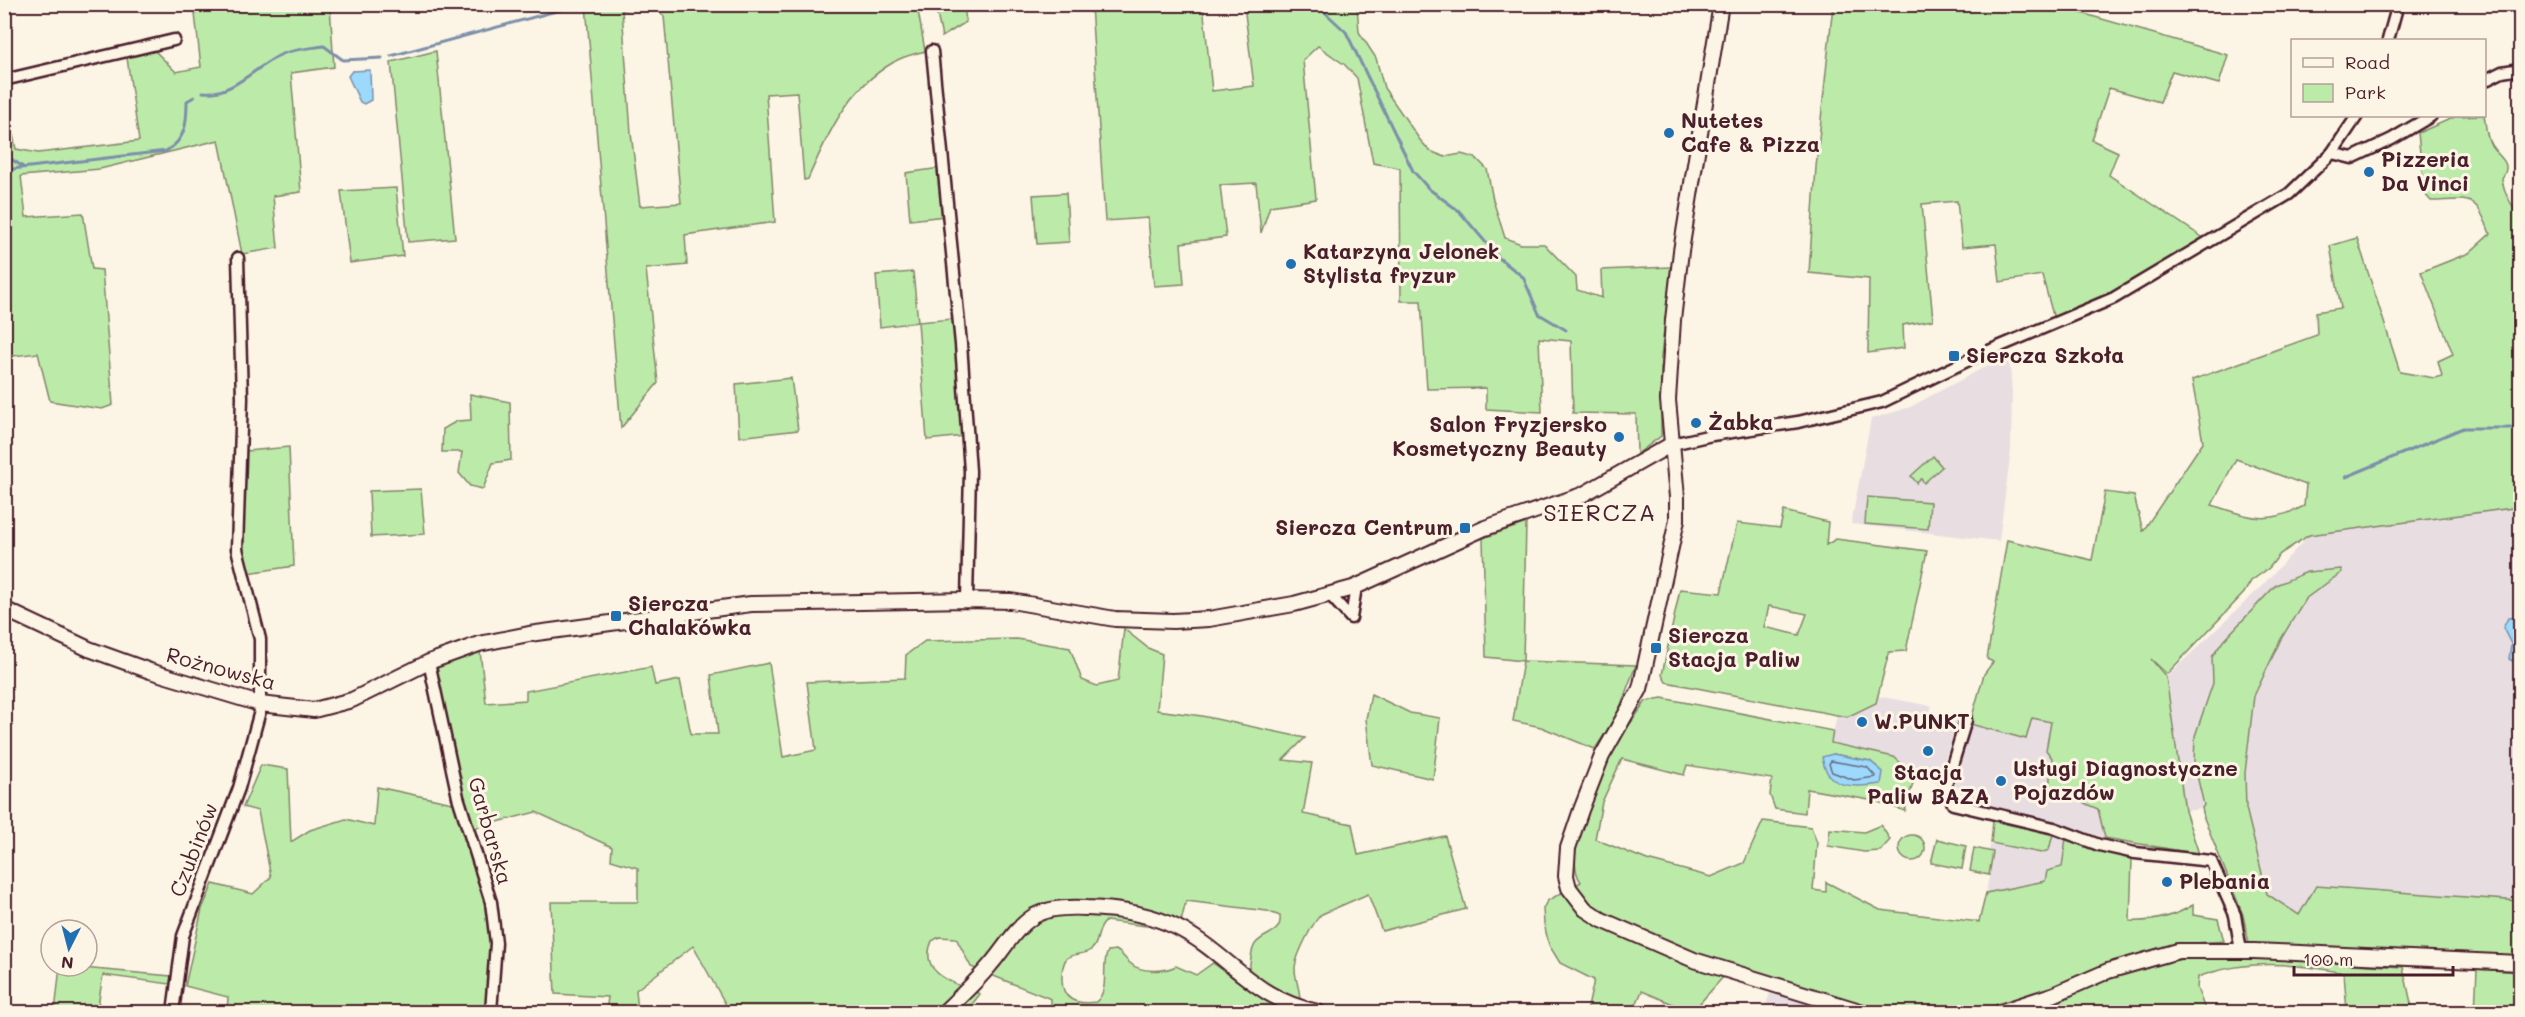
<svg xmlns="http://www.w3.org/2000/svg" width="2525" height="1017" font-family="Mali,sans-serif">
	<rect width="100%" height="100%" fill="#fcf5e5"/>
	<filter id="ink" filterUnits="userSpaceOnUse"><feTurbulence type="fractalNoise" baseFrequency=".0167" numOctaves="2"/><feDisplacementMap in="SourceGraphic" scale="12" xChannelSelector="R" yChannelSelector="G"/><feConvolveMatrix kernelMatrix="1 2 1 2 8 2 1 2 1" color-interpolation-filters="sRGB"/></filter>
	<g filter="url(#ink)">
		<!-- built -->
		<g fill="#e8dee2">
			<polygon points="2009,354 2012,392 2011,450 1999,541 1851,524 1871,419 1910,407"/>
			<polygon points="2520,507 2520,942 2296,936 2204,818 2202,809 2185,811 2166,677 2258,590 2309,535"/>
			<polygon points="1984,674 2037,677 2098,805 2105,838 2061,824 1965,801 1954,782"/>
			<polygon points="1877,696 1932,706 1930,713 1958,720 1937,783 1915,776 1895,757 1831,743 1837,715 1847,717 1875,703"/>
			<polygon points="2053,834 2066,838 2062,867 2045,881 1986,893 1993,853 1989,851 1991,843 2041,853 2049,850"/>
			<polygon points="1771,991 1840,1012 1763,1012"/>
		</g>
		<!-- green -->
		<g fill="#bceba9" stroke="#83856a" stroke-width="1.5" fill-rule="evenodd">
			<polygon points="194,5 333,5 330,6 334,67 291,73 301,192 273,196 278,248 242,254 219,140 100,169 21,176 26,217 83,213 92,269 102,270 113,405 102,409 50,401 38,353 5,357 4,92 16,149 38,153 139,141 127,58 152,48 176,72 201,67"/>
			<path d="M586 5H917L925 51C915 54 903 56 894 62 848 88 828 133 808 179L804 180 797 92 766 94 775 222 685 235 687 265 646 269 658 383 621 428ZM653 6 664 16 681 203 640 206 631 133 622 10Z"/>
			<polygon points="935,5 964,5 966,22 942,37"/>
			<polygon points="1091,5 1203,5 1212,91 1254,86 1244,5 1357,5 1359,32 1376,58 1384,88 1420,140 1430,151 1445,157 1461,154 1476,158 1487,169 1493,200 1505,238 1521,244 1544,244 1576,277 1577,290 1602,298 1601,270 1671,267 1661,357 1661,436 1637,454 1636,414 1573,413 1571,341 1539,338 1542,412 1486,409 1486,388 1427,389 1421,301 1401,301 1400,168 1373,163 1357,78 1345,65 1318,46 1303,60 1316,199 1270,206 1261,233 1256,183 1220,185 1226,237 1181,243 1184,284 1154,286 1148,218 1105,221"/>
			<polygon points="1833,5 2053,5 2228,55 2219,84 2172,71 2160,102 2109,88 2092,140 2118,152 2109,175 2205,239 2142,280 2054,319 2042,275 2000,282 1996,244 1962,247 1957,201 1922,204 1933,320 1903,325 1904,348 1868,353 1869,279 1809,273 1816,167"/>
			<polygon points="436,51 455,238 408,242 391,62"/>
			<path d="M2484 115C2486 125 2486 137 2491 145 2499 158 2513 162 2502 178 2503 189 2511 208 2520 213V507L2309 535 2280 554 2269 568 2251 581 2244 593 2167 674 2151 659 2166 677 2185 811 2199 854 2105 838 2098 809 2049 788 2052 758 2046 750 2051 722 2032 718 2026 739 1970 724 1984 674 1993 662 1987 659 2007 540 2092 560 2105 492 2134 496 2143 531 2203 442 2192 380 2317 335 2316 312 2341 308 2330 246 2357 238 2400 372 2434 378 2442 376 2438 361 2453 354 2421 272 2469 253 2490 234C2476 193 2470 200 2431 201L2424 193 2418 133 2457 116ZM2236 459 2306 485 2304 506C2265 526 2251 517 2212 505Z"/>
			<polygon points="940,168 945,216 910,220 906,173"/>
			<polygon points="396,188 403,256 350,263 341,191"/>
			<polygon points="1066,193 1069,242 1037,244 1033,195"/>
			<polygon points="913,272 918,322 953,319 964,436 927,440 918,322 880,327 876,275"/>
			<polygon points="791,378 798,430 739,437 736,384"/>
			<polygon points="470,394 510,402 511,460 493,463 483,489 470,486 459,473 462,452 442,452 443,429 457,421 471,420"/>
			<polygon points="289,447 294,566 248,573 242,550 246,451"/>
			<polygon points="1933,456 1942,467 1924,483 1921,479 1917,483 1911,476"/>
			<polygon points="421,489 425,534 371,537 369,491"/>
			<polygon points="1867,497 1930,502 1928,529 1865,524"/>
			<path d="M1784 511 1828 522 1826 545 1836 539 1927 551 1906 651 1889 652 1876 703 1847 717 1666 682 1662 675 1680 589 1721 593 1737 523 1780 528ZM1769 606 1807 614 1799 635 1764 627Z"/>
			<polygon points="1526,523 1523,661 1636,665 1617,715 1595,749 1541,727 1513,721 1523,661 1486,657 1483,538"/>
			<polygon points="2341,569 2342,572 2305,599 2281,639 2254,696 2245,773 2246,808 2267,894 2299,915 2316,886 2520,901 2520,957 2249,944 2243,915 2204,818 2202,808 2204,805 2194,763 2195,736 2213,683 2212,657 2223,641 2276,585 2307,572"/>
			<path d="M1124 629 1148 648 1162 654 1157 710 1202 716 1305 738 1283 760 1312 763 1303 814 1352 824 1358 855 1445 836 1466 909 1382 931 1368 894 1322 914C1313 921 1294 959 1295 970 1296 986 1304 996 1297 1012H1051V999L971 967 956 938 939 937 932 941C917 975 957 984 980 994L966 1012H730L693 946 636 990 638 1012H606L608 997 555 994 551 902H638V868L611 860 612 847 536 812 474 828 457 771 436 668 480 651 486 703 526 700V691L651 667 655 685 680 680 691 734H718L711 675 769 663 783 757 816 750 807 682 905 678 906 655 925 641 1017 639 1070 648 1082 680 1097 686 1118 681ZM1186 901 1267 911 1280 916C1282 934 1266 932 1256 943 1247 954 1256 966 1240 983L1213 963 1196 975 1176 966C1164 972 1140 973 1130 963 1125 959 1123 954 1116 950L1108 951C1100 967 1111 988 1096 1002 1076 1005 1061 1000 1062 977 1062 971 1063 964 1066 959 1073 952 1085 956 1092 949 1100 942 1095 931 1106 921L1170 929 1181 922Z"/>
			<polygon points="1371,694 1410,713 1440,718 1433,779 1372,765 1366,719"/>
			<path d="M1662 698 1833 731 1831 743 1894 757 1915 776 1905 811 1875 801 1807 789 1805 813 1775 809 1770 795 1772 779 1687 765 1684 775 1622 759 1602 802 1595 839 1647 860 1711 877 1744 863 1763 821 1811 827 1817 843 1813 890 1826 892V882L1880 910 1979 922 1986 893 2045 881 2047 871 2062 867 2066 838C2089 846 2108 855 2132 859L2130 921C2152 922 2175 916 2193 905V915L2218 919 2224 941 2180 944 2141 953 2144 966 2206 955 2403 967 2413 1012H2347L2344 973C2295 963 2245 959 2198 977L2197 988 2206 1012H1877L1732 967 1692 1012 1642 991 1633 1012H1587L1594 980 1560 963 1549 945 1544 924 1543 909 1547 901 1581 882C1566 863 1584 806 1593 784 1605 754 1629 727 1646 701ZM1833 754 1870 761 1883 772Z"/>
			<polygon points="261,765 288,769 291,842 310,830 346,819 374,826 377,787 457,804 492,926 486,1012 227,1012 228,997 185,986 202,909 213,884 253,894 271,877 258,811 243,807"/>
			<polygon points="1993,821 2053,834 2049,850 2041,853 1991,843"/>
			<polygon points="1881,825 1890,840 1880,851 1864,852 1828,846 1830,829 1864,832"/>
			<circle cx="1912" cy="848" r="13"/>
			<polygon points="1937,839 1966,846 1962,869 1931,863"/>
			<polygon points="1974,848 1993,852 1989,875 1970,871"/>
			<polygon points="60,966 171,976 170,984 103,975 97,1012 55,1012"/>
			<polygon points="2477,969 2520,972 2520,1012 2475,1012"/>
		</g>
		<!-- water -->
		<g fill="#9cd9fd" stroke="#7b8fa9" stroke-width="1.5">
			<polygon points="370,70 371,100 364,104 360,102 348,76 352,71"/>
			<polygon points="2520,617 2520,665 2509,659 2511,644 2503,628 2508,618"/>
			<path d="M1833 754 1870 761 1883 772 1881 784C1854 787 1827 791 1822 757Z"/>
		</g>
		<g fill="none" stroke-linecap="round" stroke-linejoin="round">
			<!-- shore -->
			<polygon stroke="#6b697f" stroke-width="1.5" points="1831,761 1867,767 1876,777 1854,780 1832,772 1829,764"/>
			<!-- stream -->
			<g stroke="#7b8fa9" stroke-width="3">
				<polyline points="1316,4 1346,32 1413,171 1429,189 1459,211 1499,258 1523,277 1539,314 1566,330"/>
				<polyline points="391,56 582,4"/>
				<path d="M203 92C233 96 257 65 282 54 294 49 311 48 324 46L343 60 382 58"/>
				<polyline points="4,154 23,167"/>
				<path d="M4 170 166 151C186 140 187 122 187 101L194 97"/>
				<polyline points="2346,477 2463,428 2520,428"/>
			</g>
			<!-- minor casing -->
			<g stroke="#4a1f2b" stroke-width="15">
				<g id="minor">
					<polyline points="2388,40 2398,4"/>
					<polyline points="932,51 961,344 970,471 967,600"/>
					<polyline points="4,80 174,40"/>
					<polyline points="2484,81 2502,72 2520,69"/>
					<polyline points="2332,153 2352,158 2392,139 2431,116"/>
					<polyline points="1672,444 1712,435 1798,422 1882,402 1977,356 2114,298 2289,194 2332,153 2357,116"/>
					<polyline points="1331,596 1351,618 1356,587"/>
					<polyline points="429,662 458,797 491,902 496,943 491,1012"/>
					<polyline points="1966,720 1946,785 1953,804 2054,828 2099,845 2135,853 2211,861 2235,915 2241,951"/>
					<polyline points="173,1012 183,936 239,788 260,711 260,639 237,549 242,398 238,258"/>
				</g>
			</g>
			<!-- tertiary casing -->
			<g stroke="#4a1f2b" stroke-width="18">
				<g id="tertiary">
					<polyline points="1721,4 1681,251 1673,320 1668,400 1677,497 1677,520 1640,689 1602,756 1581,810 1568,848 1566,876 1569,888 1585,909 1602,920 1694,960 1863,1012"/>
					<polyline points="4,609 89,649 150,671 260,704 314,710 352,700 429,662 479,644 529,634 751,604 967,600 1011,601 1115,619 1173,621 1209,619 1294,604 1353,588 1485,528 1582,495 1672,444"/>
					<path d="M944 1012C960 997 977 981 991 964 1005 948 1015 928 1034 916 1049 907 1070 907 1087 908 1117 909 1148 913 1176 927 1229 953 1253 1000 1318 1012"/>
					<polyline points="2000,1012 2055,994 2108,971 2178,951 2254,951 2520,963"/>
				</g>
			</g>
			<!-- minor -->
			<use href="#minor" stroke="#fcf5e5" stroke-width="10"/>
			<!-- tertiary -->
			<use href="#tertiary" stroke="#fcf5e5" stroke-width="14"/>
		</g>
	</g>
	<!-- markers -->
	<g fill="#1f6fb2" stroke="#fcf5e5" stroke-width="2">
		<circle cx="1669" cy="133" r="6"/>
		<circle cx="2369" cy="172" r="6"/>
		<circle cx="1291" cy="264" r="6"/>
		<rect x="1948" y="350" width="12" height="12" rx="3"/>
		<circle cx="1696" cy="423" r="6"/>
		<circle cx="1619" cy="437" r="6"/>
		<rect x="1459" y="522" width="12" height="12" rx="3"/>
		<rect x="610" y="610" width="12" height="12" rx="3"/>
		<rect x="1650" y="642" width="12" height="12" rx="3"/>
		<circle cx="1862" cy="722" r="6"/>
		<circle cx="1928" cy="751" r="6"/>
		<circle cx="2001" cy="781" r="6"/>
		<circle cx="2167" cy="882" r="6"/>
	</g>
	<g text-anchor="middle" stroke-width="6" stroke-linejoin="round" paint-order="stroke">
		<!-- poi labels -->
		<g font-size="21" font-weight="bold" fill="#4a1f2b" stroke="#fcf5e5" text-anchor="start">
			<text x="1681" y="128">Nutetes<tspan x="1681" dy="24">Cafe &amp; Pizza</tspan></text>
			<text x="2381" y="167">Pizzeria<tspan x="2381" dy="24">Da Vinci</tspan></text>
			<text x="1303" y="259">Katarzyna Jelonek<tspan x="1303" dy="24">Stylista fryzur</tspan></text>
			<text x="1966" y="363">Siercza Szkoła</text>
			<text x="1708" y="430">Żabka</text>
			<text x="1607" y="432" text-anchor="end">Salon Fryzjersko<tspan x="1607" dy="24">Kosmetyczny Beauty</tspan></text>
			<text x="1453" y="535" text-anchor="end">Siercza Centrum</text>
			<text x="628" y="611">Siercza<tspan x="628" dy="24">Chalakówka</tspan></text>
			<text x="1668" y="643">Siercza<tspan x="1668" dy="24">Stacja Paliw</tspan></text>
			<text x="1874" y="729">W.PUNKT</text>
			<text x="2013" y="776">Usługi Diagnostyczne<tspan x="2013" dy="24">Pojazdów</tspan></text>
			<text x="1928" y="780" text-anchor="middle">Stacja<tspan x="1928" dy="24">Paliw BAZA</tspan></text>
			<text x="2179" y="889">Plebania</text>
		</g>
		<!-- street labels -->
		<g font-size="21" fill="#4a1f2b" stroke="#fcf5e5">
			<text transform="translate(221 669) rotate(15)" y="7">Rożnowska</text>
			<text transform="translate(490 831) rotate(74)" y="7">Garbarska</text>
			<text transform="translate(194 850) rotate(-69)" y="7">Czubinów</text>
		</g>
		<!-- quarter labels -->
		<g font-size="24" letter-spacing="1.5" fill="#4a1f2b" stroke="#fcf5e5">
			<text x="1600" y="521">SIERCZA</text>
		</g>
	</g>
	<!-- margin -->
	<rect width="2525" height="1017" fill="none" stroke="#fcf5e5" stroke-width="24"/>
	<rect x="12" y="12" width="2501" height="993" fill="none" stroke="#4a1f2b" stroke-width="2" filter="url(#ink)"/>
	<!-- legend -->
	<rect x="2291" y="39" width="195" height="78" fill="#fcf5e5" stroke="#b59f9b" stroke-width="1.5"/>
	<rect x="2303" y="58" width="30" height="9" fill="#fcf5e5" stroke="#b59f9b" stroke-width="1.5"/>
	<text x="2345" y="69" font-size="18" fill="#4a1f2b">Road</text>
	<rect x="2303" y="84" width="30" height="18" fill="#bceba9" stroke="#b59f9b" stroke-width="1.5"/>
	<text x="2345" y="99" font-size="18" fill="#4a1f2b">Park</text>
	<!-- north arrow -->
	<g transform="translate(69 948) rotate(186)"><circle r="28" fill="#fcf5e5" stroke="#b59f9b" stroke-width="1.5"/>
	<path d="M0-4.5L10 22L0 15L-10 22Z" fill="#1f6fb2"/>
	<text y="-9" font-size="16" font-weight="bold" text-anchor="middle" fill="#4a1f2b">N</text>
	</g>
	<!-- scale -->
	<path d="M2294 966v9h159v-9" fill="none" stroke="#4a1f2b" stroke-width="3"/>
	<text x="2303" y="966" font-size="18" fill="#4a1f2b" stroke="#fcf5e5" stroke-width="4.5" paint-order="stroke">100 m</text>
</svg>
